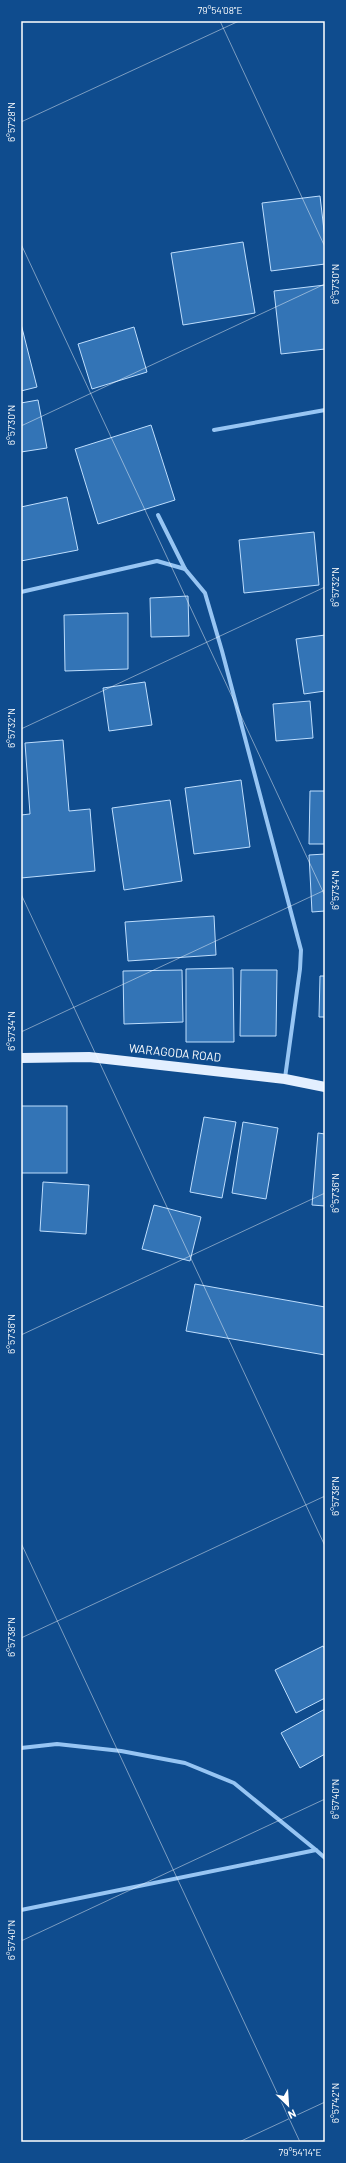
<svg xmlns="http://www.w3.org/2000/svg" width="346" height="2163" font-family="Barlow,sans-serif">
	<rect width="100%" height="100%" fill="#0f4c8e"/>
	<!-- building -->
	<g fill="#3374b6" stroke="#bedefe">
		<polygon points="320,196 325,239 325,264 271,271 262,203"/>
		<polygon points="243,242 255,313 183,325 171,253"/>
		<polygon points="325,285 325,349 281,354 274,291"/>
		<polygon points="21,324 37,387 21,391"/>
		<polygon points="134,327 147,372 92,389 78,344"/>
		<polygon points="38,400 47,448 21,452 21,403"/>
		<polygon points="151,425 175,500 98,524 75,449"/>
		<polygon points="67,497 78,550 21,561 21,507"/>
		<polygon points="314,532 319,585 244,593 239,540"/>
		<polygon points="188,596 189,636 151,637 150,598"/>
		<polygon points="128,613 128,669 65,671 64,615"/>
		<polygon points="325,635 325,691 304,694 296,639"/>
		<polygon points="145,682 152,725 109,731 103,688"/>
		<polygon points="310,701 313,738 276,741 273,704"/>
		<polygon points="63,740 69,811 90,809 95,871 21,878 21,815 30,814 25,743"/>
		<polygon points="241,780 250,847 194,854 185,788"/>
		<polygon points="310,791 325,791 325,844 309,844"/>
		<polygon points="170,800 182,881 124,890 112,808"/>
		<polygon points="325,854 325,911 312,912 309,855"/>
		<polygon points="214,916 216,955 128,961 125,922"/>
		<polygon points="233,968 234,1042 186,1042 186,969"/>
		<polygon points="182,970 183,1022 124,1024 123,971"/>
		<polygon points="241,970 277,970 276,1036 240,1036"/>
		<polygon points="320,976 325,976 325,1017 319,1017"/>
		<rect x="21" y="1106" width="46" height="67"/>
		<polygon points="204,1117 236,1122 222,1198 190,1192"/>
		<polygon points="243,1122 278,1128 266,1199 232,1193"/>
		<polygon points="318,1133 325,1134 325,1206 312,1205"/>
		<polygon points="43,1182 89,1185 86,1234 40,1231"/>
		<polygon points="154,1205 201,1217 190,1261 142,1249"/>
		<polygon points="195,1284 325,1307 325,1355 186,1331"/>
		<polygon points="323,1646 325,1649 325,1698 296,1713 275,1670"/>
		<polygon points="325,1709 325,1754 300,1768 281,1733"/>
	</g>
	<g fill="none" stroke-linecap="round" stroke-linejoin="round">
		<!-- street -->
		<g stroke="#97c5f3" stroke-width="4">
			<polyline points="214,430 325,410"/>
			<polyline points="158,515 185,569"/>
			<polyline points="21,592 157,561 185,569 205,593 222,651 301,950 300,969 285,1078"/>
			<polyline points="21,1748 57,1744 121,1751 185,1763 234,1783 316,1850"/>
			<polyline points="21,1910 316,1850 325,1858"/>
		</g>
		<!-- primary -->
		<polyline stroke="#e3efff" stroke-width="10" points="21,1058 89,1057 285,1079 325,1087"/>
	</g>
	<!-- ticks -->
	<path fill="none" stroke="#fff" stroke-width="1" stroke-opacity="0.45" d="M220 21 325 247M21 122 239 21M21 244 325 896M21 426 325 284M21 729 325 587M21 894 325 1546M21 1032 325 890M21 1335 325 1193M21 1543 300 2142M21 1638 325 1496M21 1941 325 1799M239 2142 325 2102"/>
	<g text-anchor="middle" stroke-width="4" stroke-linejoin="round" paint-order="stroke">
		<!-- street labels -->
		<g font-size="12" fill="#fff" stroke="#0f4c8e">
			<text transform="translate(175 1053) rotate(6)" y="4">WARAGODA ROAD</text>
		</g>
	</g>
	<!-- border -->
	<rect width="346" height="2163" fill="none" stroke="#0f4c8e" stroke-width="44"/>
	<!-- north arrow -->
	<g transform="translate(288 2105) rotate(155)" stroke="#0f4c8e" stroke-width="3" paint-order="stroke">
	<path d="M0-3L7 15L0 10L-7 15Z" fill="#ffffff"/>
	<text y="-6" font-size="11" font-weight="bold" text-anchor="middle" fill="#ffffff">N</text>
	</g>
	<rect x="22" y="22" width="302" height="2119" fill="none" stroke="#fff" stroke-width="1.5"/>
	<g font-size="10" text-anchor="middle" fill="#fff">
		<text x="220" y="14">79°54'08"E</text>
		<text transform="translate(11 122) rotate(-90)" y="4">6°57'28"N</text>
		<text transform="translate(335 284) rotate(-90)" y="4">6°57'30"N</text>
		<text transform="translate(11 425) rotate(-90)" y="4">6°57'30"N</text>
		<text transform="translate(335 587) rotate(-90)" y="4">6°57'32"N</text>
		<text transform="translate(11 728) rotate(-90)" y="4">6°57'32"N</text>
		<text transform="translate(335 890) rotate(-90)" y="4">6°57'34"N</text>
		<text transform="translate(11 1031) rotate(-90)" y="4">6°57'34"N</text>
		<text transform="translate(335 1193) rotate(-90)" y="4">6°57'36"N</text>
		<text transform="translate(11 1334) rotate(-90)" y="4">6°57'36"N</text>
		<text transform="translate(335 1496) rotate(-90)" y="4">6°57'38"N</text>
		<text transform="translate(11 1637) rotate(-90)" y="4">6°57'38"N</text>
		<text transform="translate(335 1799) rotate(-90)" y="4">6°57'40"N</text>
		<text transform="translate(11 1940) rotate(-90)" y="4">6°57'40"N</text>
		<text transform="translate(335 2103) rotate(-90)" y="4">6°57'42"N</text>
		<text x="300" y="2156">79°54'14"E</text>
	</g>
</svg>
